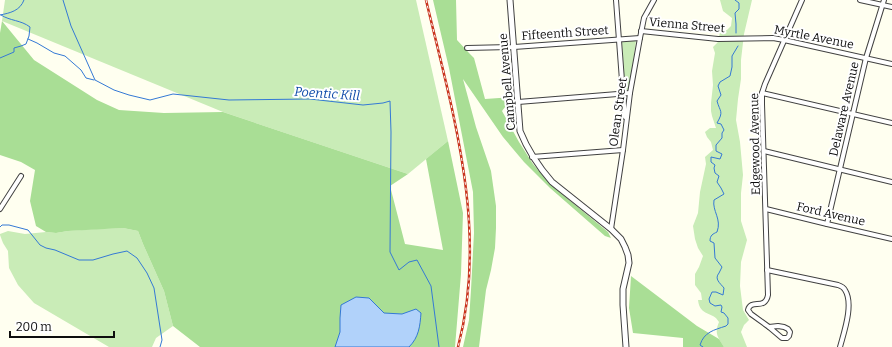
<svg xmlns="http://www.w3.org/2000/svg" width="892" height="347" font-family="Bitter,serif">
	<rect width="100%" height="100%" fill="#fffff0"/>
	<!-- green -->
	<g fill="#c9ecb7">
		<polygon points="5,0 416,0 448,141 408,174 223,112 2,21"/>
		<path d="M720 0H752L744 34 741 60V79L738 99 736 120 740 142 743 175 741 193V221L747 240 741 262 740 286 743 310 749 320 744 325 741 332 747 347H724C718 337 714 334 719 322 713 311 700 317 698 300H702L701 293 695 285V274L699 267 703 256 698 248 695 239 693 226 698 213 700 192 706 164 705 157 713 150 711 142 707 137 705 132 710 128H716L712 116 711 111V103L713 85 712 71 715 53 713 47 718 42 720 32 727 30 731 26 732 18 723 11Z"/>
		<polygon points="624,41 636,41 629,90 628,91 625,91 622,42"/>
		<polygon points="123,228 138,231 143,244 164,291 173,326 156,338 152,347 109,347 34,303 18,285 9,268 8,251 3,243 0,235 0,234 8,231 25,234 46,232 56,233 68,231 96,229"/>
	</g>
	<!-- forest -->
	<g fill="#a9de95">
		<path d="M433 0H456L457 40 469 53 474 58 485 99 513 97C511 102 505 106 502 111L519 142 533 164 551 185 608 232 611 238 605 236 550 188 524 162 503 137 463 79 476 127 491 171 496 206V228L495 248 491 270 486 290 479 347H463L469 320 471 290 474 233 473 192 449 68Z"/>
		<polygon points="2,21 34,60 97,100 119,110 164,113 223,112 408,174 390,186 405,244 443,250 426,159 448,141 463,213 461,274 455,347 200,347 173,326 164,291 143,244 138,231 123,228 68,231 56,233 46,232 36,226 30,201 35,170 21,162 0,155 0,33"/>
		<polygon points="631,276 697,326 719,339 724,347 683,347 683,338 633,333 629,308"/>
	</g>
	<!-- water -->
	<path fill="#b1d2fa" stroke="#3479d5" d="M356 297 369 298 384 313 402 314 416 309 421 313C420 326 419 337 409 347H335L340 332V318L341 305Z"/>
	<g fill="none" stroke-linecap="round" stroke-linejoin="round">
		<!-- stream -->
		<g stroke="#3479d5" stroke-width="1">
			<polyline points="63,0 71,26 95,80 114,90 129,95 150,100 173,94 229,100 310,99 363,105 383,103 390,101 391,132 390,252 399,270 409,262 417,260 431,286 439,347"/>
			<polyline points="735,0 739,3 739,9 735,13 736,24 736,33"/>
			<path d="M0 15C10 13 20 11 24 0"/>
			<polyline points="28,39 37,43 54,53 65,56 81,70 86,78 94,80"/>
			<path d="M0 58 14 52V48L21 46 26 44 29 36 30 27C21 20 10 21 1 15"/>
			<polyline points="0,227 2,225 9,225 28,230 40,245 46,248 55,250 79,260 93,260 113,254 127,251 137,258 147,273 154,288 162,340 160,347"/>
			<path d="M703 347 700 345C704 332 714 330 726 326L728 324V318L724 313 721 312 722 307 721 305 715 306 710 303 709 299 712 292H716L723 295 724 288C720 283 714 279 719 273 720 271 721 269 722 267L715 258 714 243 710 241C710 235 713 234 717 232 722 219 712 211 714 200L724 194 721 188 717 182 719 176 715 173 714 168 715 165 711 162V157L720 159 722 154 716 151V145L722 138V133L724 130 721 124 717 123C724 111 720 112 717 101L721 95 718 86 720 82 730 76 732 67V56L738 46"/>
		</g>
		<!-- minor casing -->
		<g stroke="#414141" stroke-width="6">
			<g id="minor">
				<polyline points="616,0 623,94 625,117"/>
				<polyline points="860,0 892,7"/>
				<polyline points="641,31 718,39 773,38 784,40 892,64"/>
				<polyline points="467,48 514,47 640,38"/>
				<polyline points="762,93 892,123"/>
				<polyline points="518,102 630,93"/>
				<polyline points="764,151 892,182"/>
				<polyline points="532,157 623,150"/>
				<polyline points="0,209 21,176"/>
				<polyline points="766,209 827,224 892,239"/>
				<polyline points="827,224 866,58 884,0"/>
				<polyline points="611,229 623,150 630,93 640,38 644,18 654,0"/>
				<path d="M767 270 838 285C841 286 844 288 845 290 854 304 844 332 840 347"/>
				<polygon points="778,326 784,327 788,329 790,332 789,336 787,338 782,338 769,327"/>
				<path d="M769 327 751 314 748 310C751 298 765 311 768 295L762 104V93L765 84 802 0"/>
			</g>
		</g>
		<!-- tertiary casing -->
		<g stroke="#414141" stroke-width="7">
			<path id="tertiary" d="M510 0 520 131C528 151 538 166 552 182L611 229 621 239 625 247 628 255 629 263 623 289V305L626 347"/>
		</g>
		<!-- minor -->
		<use href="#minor" stroke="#fff" stroke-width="4"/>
		<!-- tertiary -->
		<use href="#tertiary" stroke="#fff" stroke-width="5"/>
		<!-- rail casing -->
		<g stroke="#c8331d" stroke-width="2.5">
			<path id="rail" d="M426 0C453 113 489 231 458 347"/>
		</g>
		<!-- rail -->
		<use href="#rail" stroke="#fff" stroke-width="1" stroke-dasharray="3" stroke-linecap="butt"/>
	</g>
	<g text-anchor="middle" stroke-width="4" stroke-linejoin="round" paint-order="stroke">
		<!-- street labels -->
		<g font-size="12" fill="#0e0e0e" stroke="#fff">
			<text transform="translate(687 25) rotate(5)" y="4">Vienna Street</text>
			<text transform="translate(565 33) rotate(-4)" y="4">Fifteenth Street</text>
			<text transform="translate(814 37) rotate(11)" y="4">Myrtle Avenue</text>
			<text transform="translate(507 82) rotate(-95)" y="4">Campbell Avenue</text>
			<text transform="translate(844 109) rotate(-77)" y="4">Delaware Avenue</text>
			<text transform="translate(618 112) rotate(-82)" y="4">Olean Street</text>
			<text transform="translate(755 144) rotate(-91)" y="4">Edgewood Avenue</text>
			<text transform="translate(831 214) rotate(13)" y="4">Ford Avenue</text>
		</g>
		<!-- water labels -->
		<g font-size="13" font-style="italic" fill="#0f4ba9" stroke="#fff">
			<text transform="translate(327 93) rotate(4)" y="5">Poentic Kill</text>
		</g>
	</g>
	<!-- scale -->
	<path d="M10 331v6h104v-6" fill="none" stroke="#0e0e0e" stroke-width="2"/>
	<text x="16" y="331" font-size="12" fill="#0e0e0e" stroke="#ffffff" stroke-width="3" paint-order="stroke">200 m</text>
</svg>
